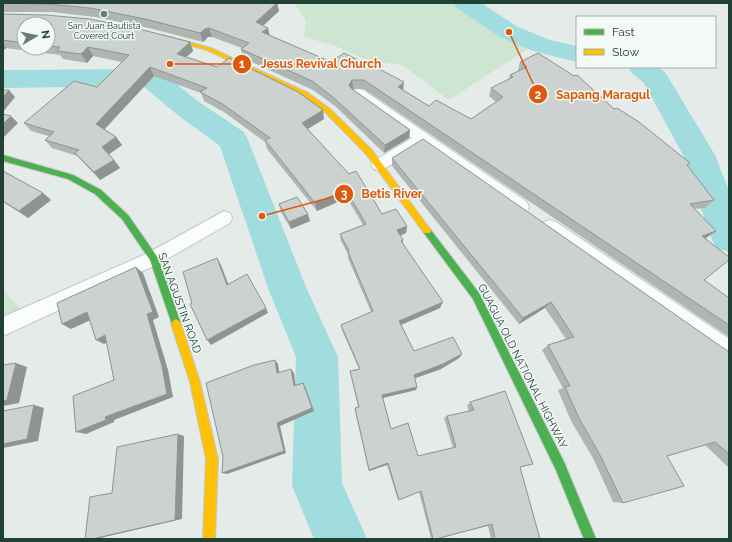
<svg xmlns="http://www.w3.org/2000/svg" width="732" height="542" font-family="Raleway,sans-serif">
	<rect width="100%" height="100%" fill="#e5ebe8"/>
	<!-- green -->
	<g fill="#cde6d1">
		<polygon points="294,3 459,3 528,49 449,100 402,65 366,60 333,45 304,37 306,20"/>
		<polygon points="3,290 32,321 3,336"/>
	</g>
	<g fill="none" stroke-linecap="round" stroke-linejoin="round">
		<!-- river -->
		<g fill="#a1ddde" fill-rule="evenodd">
			<polygon points="453,3 481,3 518,27 550,40 577,46 577,62 533,51 500,37 457,8"/>
			<polygon points="628,67 658,67 665,72 715,155 729,191 729,252 716,248 711,237 683,155 644,83 632,73"/>
			<polygon points="150,69 160,71 199,102 244,132 248,140 306,287 338,357 342,483 367,539 314,539 292,486 296,357 268,288 220,146 179,116 143,86 3,88 3,70"/>
		</g>
		<!-- street casing -->
		<g stroke="#c2c8c5" stroke-width="2">
			<g id="street">
				<polygon points="358,89 363,90 527,202 529,207 527,212 521,213 515,212 422,145 384,169 379,171 374,169 371,165 374,161 412,138 353,96 351,93 353,90"/>
				<polygon points="224,211 230,213 232,218 230,223 160,263 3,336 3,317 148,253"/>
				<polygon points="550,220 556,222 729,339 729,361 722,358 544,232 542,227 544,222"/>
			</g>
		</g>
		<!-- fast casing -->
		<g stroke="#c0c9c5" stroke-width="2">
			<g id="fast">
				<polygon points="3,155 73,175 101,190 128,215 158,258 181,324 179,327 176,329 173,327 150,260 122,219 95,194 68,179 3,161"/>
				<polygon points="427,228 430,229 479,293 564,462 596,539 584,539 556,470 473,299 424,233 423,231"/>
			</g>
		</g>
		<!-- slow casing -->
		<g stroke="#c0c9c5" stroke-width="2">
			<g id="slow">
				<polygon points="162,35 211,48 308,93 330,109 372,150 430,229 431,231 430,233 424,233 366,154 326,113 304,97 207,50 160,38 159,37"/>
				<polygon points="176,319 179,321 181,324 200,382 218,459 215,539 203,539 206,459 190,382 171,324 173,321"/>
			</g>
		</g>
		<!-- street -->
		<use href="#street" fill="#fbfcfc" fill-rule="evenodd"/>
		<!-- fast -->
		<use href="#fast" fill="#4caf50" fill-rule="evenodd"/>
		<!-- slow -->
		<use href="#slow" fill="#ffc107" fill-rule="evenodd"/>
	</g>
	<!-- wall -->
	<g fill="#afb5b2" fill-rule="evenodd">
		<polygon points="3,3 277,3 279,11 263,26 269,35 331,62 403,90 429,106 471,119 496,102 489,96 491,88 509,79 510,75 518,71 520,62 614,109 690,163 687,166 714,200 705,208 695,209 716,231 706,238 704,280 729,298 729,337 364,89 352,89 410,130 409,138 384,153 335,106 313,90 243,58 241,49 242,48 212,37 208,37 203,42 149,28 95,17 52,12 3,12"/>
		<path d="M3 14 190 42 193 51 186 57 324 119 308 129 382 214 407 226 406 233 400 236 403 240V243L440 308 401 325 414 351 462 354 459 358 441 369 415 378 416 390 383 398 391 429 418 456 453 448 444 418 447 416 469 411 467 406 470 402 520 467 540 539H491L488 526 436 539H432L431 538 419 492 398 500 387 465 369 471 355 411V408L358 407 350 371 359 369 342 330 341 325 371 312 348 258V254L341 241 340 234 363 225 347 198 317 211 267 149 265 142 224 112 204 101 201 93 154 76 104 129 116 137 122 145 109 154 114 160 120 168 100 180 77 156 52 148 45 140 49 136 31 131 24 123 97 87 122 62 93 56 87 63 63 59 60 55 6 48 3 51ZM24 24H48V48H24Z"/>
		<polygon points="392,158 729,352 729,468 705,445 667,456 623,503 613,502 593,458 571,421 558,390 563,388 542,350 548,345 566,339 545,308 519,324 392,166"/>
		<polygon points="3,171 43,193 51,200 28,218 3,202"/>
		<polygon points="279,204 310,221 291,229 281,212"/>
	</g>
	<!-- shaded-wall -->
	<g fill="#8f9391">
		<polygon points="277,3 279,11 258,30 256,22"/>
		<polygon points="209,28 212,37 208,37 203,42 200,33 205,29"/>
		<polygon points="268,28 270,37 262,32"/>
		<polygon points="190,42 193,51 181,62 177,54"/>
		<polygon points="3,44 6,48 3,51"/>
		<polygon points="88,47 93,56 87,63 81,54"/>
		<polygon points="150,67 154,76 102,132 96,124"/>
		<polygon points="352,80 353,89 350,94 349,85"/>
		<polygon points="404,82 403,91 398,87"/>
		<polygon points="9,90 15,97 3,112 3,97"/>
		<polygon points="323,110 324,119 304,131 302,123"/>
		<polygon points="11,116 18,123 3,138 3,124"/>
		<polygon points="410,130 409,138 384,153 385,145"/>
		<polygon points="116,137 122,145 108,155 102,147"/>
		<polygon points="114,160 120,168 100,180 94,172"/>
		<polygon points="346,190 347,198 317,211 315,203"/>
		<polygon points="43,193 51,200 28,218 19,211"/>
		<polygon points="308,214 310,221 291,229 289,222"/>
		<polygon points="407,226 406,233 396,237 397,230"/>
		<polygon points="716,231 706,238 693,243 702,236"/>
		<polygon points="217,258 221,265 231,291 227,285"/>
		<polygon points="136,267 143,273 159,317 153,320 168,370 173,397 114,420 114,422 86,434 76,432 105,417 147,314"/>
		<polygon points="443,302 440,308 398,326 399,321"/>
		<polygon points="551,302 545,308 519,324 523,318"/>
		<polygon points="266,308 268,313 211,345 207,340"/>
		<polygon points="87,312 95,318 71,329 62,324"/>
		<polygon points="105,335 112,340 104,344 96,340"/>
		<polygon points="462,354 459,358 441,369 413,379 414,375"/>
		<polygon points="275,360 278,364 280,377 277,373"/>
		<polygon points="16,363 27,367 19,403 3,406 3,401"/>
		<polygon points="291,369 294,373 296,390 294,386"/>
		<polygon points="303,383 305,386 314,411 280,426 286,453 227,474 222,473 277,423"/>
		<polygon points="417,387 416,390 382,398 382,395"/>
		<polygon points="34,405 44,408 38,441 3,448 3,444"/>
		<polygon points="178,434 184,436 182,519 96,539 92,539"/>
		<polygon points="388,463 387,465 369,471 369,470"/>
	</g>
	<!-- building -->
	<g fill="#ccd2cf" stroke="#8f9391">
		<polygon points="3,3 277,3 256,22 268,28 262,32 331,62 344,53 360,61 362,60 404,82 398,87 429,106 436,100 471,119 503,97 491,88 513,77 510,75 527,67 520,62 538,53 574,76 577,75 614,109 617,108 639,122 690,163 687,165 714,200 690,204 716,231 702,236 729,257 729,260 704,280 729,298 729,325 364,80 352,80 349,85 352,89 410,130 385,145 334,98 312,81 241,49 249,43 209,28 205,29 200,33 145,19 90,8 47,4"/>
		<polygon points="3,14 46,15 90,19 143,30 190,42 177,54 217,67 229,58 298,92 323,110 302,123 349,174 356,171 382,214 396,209 407,226 397,230 403,240 401,241 443,302 399,321 414,351 453,337 462,354 443,364 414,375 417,387 382,395 391,429 408,423 418,456 456,447 447,416 474,410 470,402 505,391 533,464 520,467 540,539 495,539 492,524 436,539 433,539 421,491 399,500 388,463 369,470 355,408 359,407 350,371 360,369 341,325 373,311 348,252 349,251 340,234 366,224 346,190 315,203 265,140 270,138 221,103 200,92 207,88 150,67 96,124 116,137 102,147 114,160 94,172 75,153 79,150 45,140 54,132 24,123 74,81 97,87 129,55 88,47 81,54 57,51 60,47 48,46 48,24 24,24 24,43 3,40"/>
		<polygon points="3,90 9,90 3,97"/>
		<polygon points="3,114 11,116 3,124"/>
		<polygon points="423,139 729,352 729,454 715,442 667,456 684,486 623,503 601,457 579,418 565,387 570,386 548,345 574,337 551,302 523,318 392,158"/>
		<polygon points="3,171 43,193 19,211 3,201"/>
		<polygon points="297,197 308,214 289,222 279,204"/>
		<polygon points="217,258 227,285 247,274 266,308 207,340 190,304 192,303 183,272"/>
		<polygon points="136,267 153,312 147,314 162,366 167,394 105,417 106,420 76,432 73,396 114,380 105,335 96,340 87,312 62,324 57,303"/>
		<polygon points="275,360 277,373 291,369 294,386 303,383 312,408 277,423 284,451 222,473 223,457 206,383 254,365"/>
		<polygon points="16,363 7,400 3,401 3,365"/>
		<polygon points="34,405 27,439 3,444 3,411"/>
		<polygon points="178,434 175,520 92,539 85,539 90,497 112,493 117,447"/>
	</g>
	<!-- markers -->
	<circle fill="#657d73" stroke="#f3faf6" stroke-width="1.5" cx="104" cy="14" r="4"/>
	<g text-anchor="middle" stroke-width="3" stroke-linejoin="round" paint-order="stroke">
		<!-- far-poi labels -->
		<g font-size="9" fill="#204234" stroke="#f3faf6">
			<text x="104" y="29">San Juan Bautista<tspan x="104" dy="10">Covered Court</tspan></text>
		</g>
		<!-- street labels -->
		<g font-size="11" fill="#204234" stroke="#f3faf6">
			<text transform="translate(180 303) rotate(70)" y="4">SAN AGUSTIN ROAD</text>
			<text transform="translate(523 366) rotate(63)" y="4">GUAGUA OLD NATIONAL HIGHWAY</text>
		</g>
	</g>
	<!-- callouts -->
	<path fill="none" stroke="#de580e" stroke-width="1.5" d="M170 64L242 64M509 32L538 94M262 216L344 194"/>
	<g fill="#de580e" stroke="#f3faf6" stroke-width="1.5">
		<circle cx="170" cy="64" r="4"/>
		<circle cx="509" cy="32" r="4"/>
		<circle cx="262" cy="216" r="4"/>
		<circle cx="242" cy="64" r="10"/>
		<circle cx="538" cy="94" r="10"/>
		<circle cx="344" cy="194" r="10"/>
	</g>
	<g font-size="12" text-anchor="middle" font-weight="bold" fill="#fff">
		<text x="242" y="68">1</text>
		<text x="538" y="99">2</text>
		<text x="344" y="198">3</text>
	</g>
	<g font-size="12" text-anchor="middle" font-weight="bold" fill="#de580e" stroke="#f3faf6" stroke-width="3" stroke-linejoin="round" paint-order="stroke">
		<text x="321" y="68">Jesus Revival Church</text>
		<text x="603" y="99">Sapang Maragul</text>
		<text x="392" y="198">Betis River</text>
	</g>
	<!-- border -->
	<rect width="732" height="542" fill="none" stroke="#204234" stroke-width="8"/>
	<!-- legend -->
	<rect x="576" y="16" width="140" height="52" fill="#f3faf6" stroke="#9fb0a8"/>
	<rect x="584" y="29" width="20" height="6" fill="#4caf50" stroke="#9fb0a8"/>
	<text x="612" y="36" font-size="12" fill="#204234">Fast</text>
	<rect x="584" y="49" width="20" height="6" fill="#ffc107" stroke="#9fb0a8"/>
	<text x="612" y="56" font-size="12" fill="#204234">Slow</text>
	<!-- north arrow -->
	<g transform="translate(36 36) rotate(81)"><circle r="19" fill="#f3faf6" stroke="#9fb0a8"/>
	<path d="M0-3L7 15L0 10L-7 15Z" fill="#657d73"/>
	<text y="-6" font-size="11" font-weight="bold" text-anchor="middle" fill="#204234">N</text>
	</g>
</svg>
